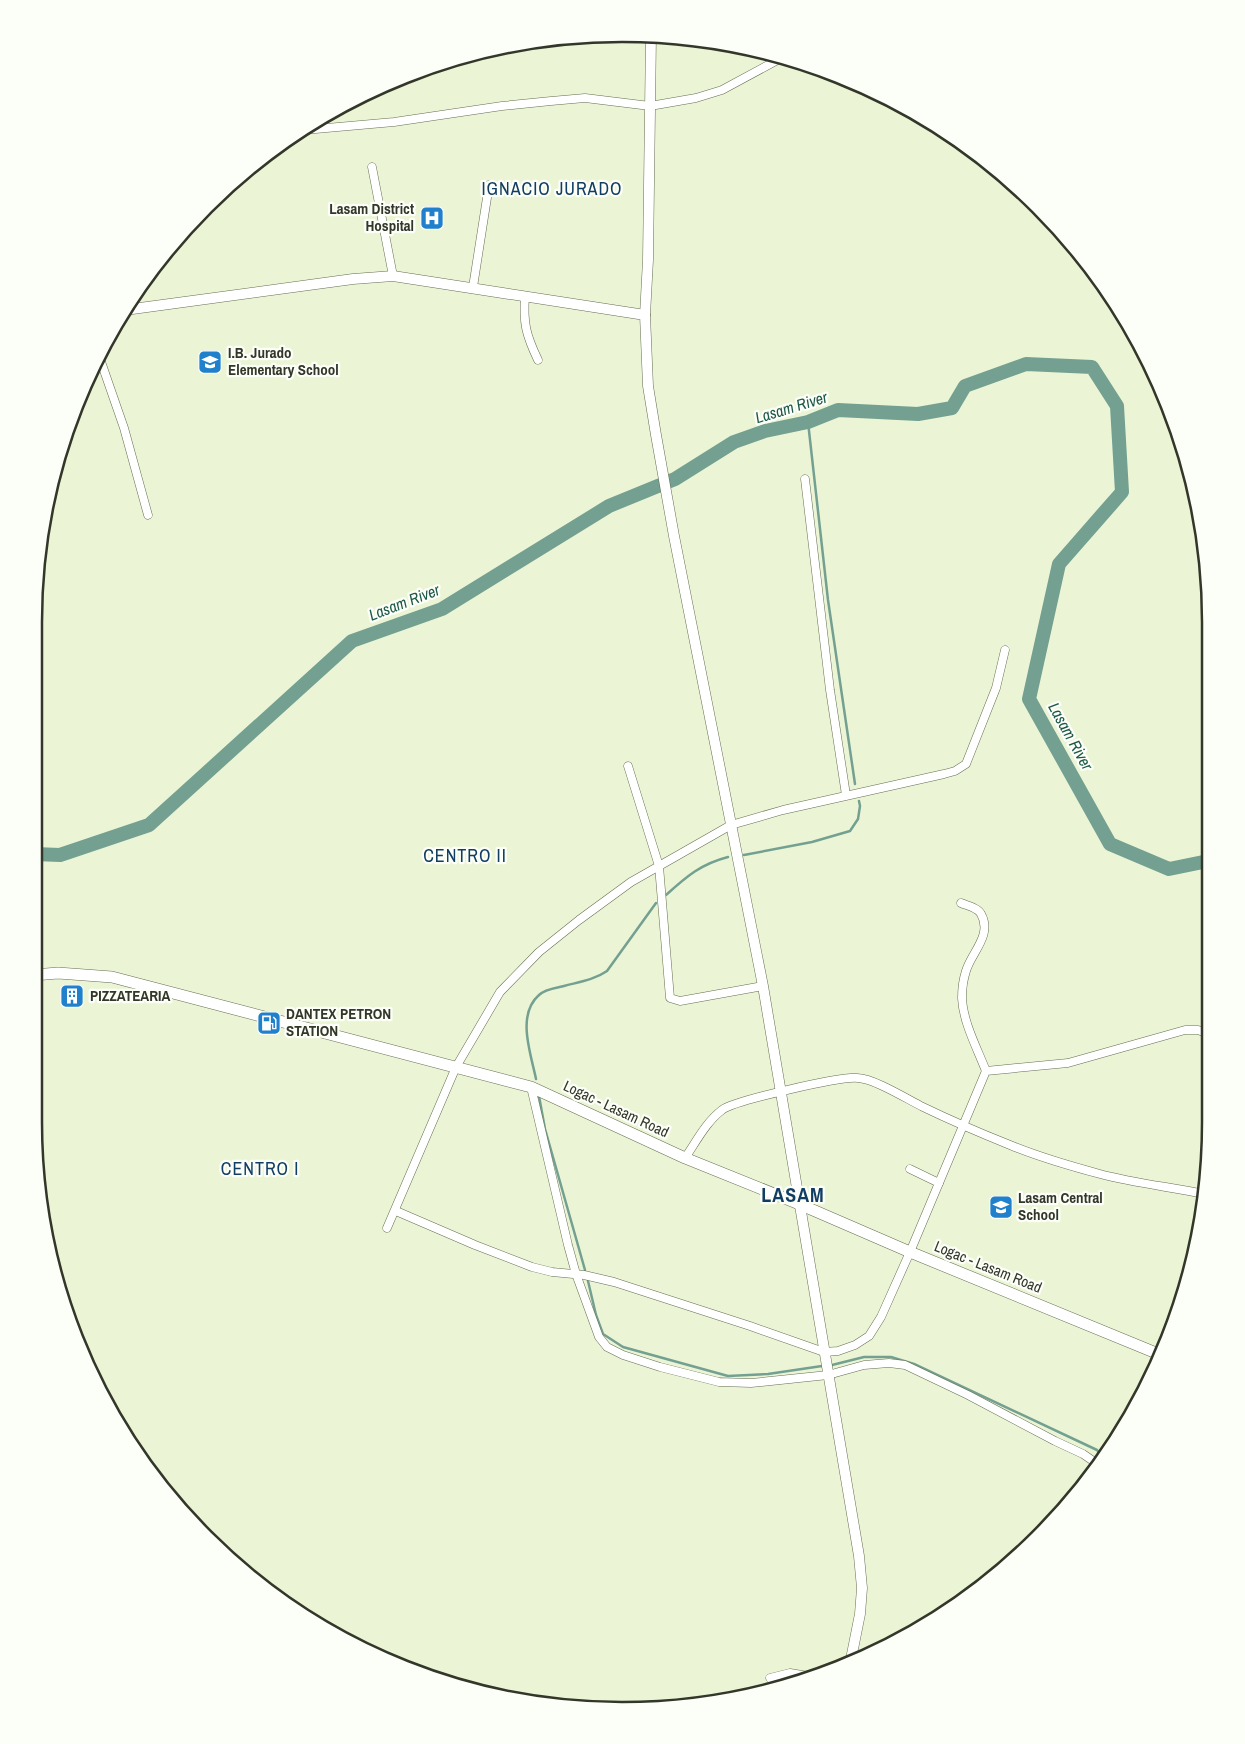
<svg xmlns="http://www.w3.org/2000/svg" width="1245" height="1744" font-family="'Archivo Narrow',sans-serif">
	<rect width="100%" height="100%" fill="#ebf5d5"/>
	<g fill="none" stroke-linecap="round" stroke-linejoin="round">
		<!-- stream -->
		<g stroke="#74a091" stroke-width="2.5">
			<polyline points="808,422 828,600 855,784"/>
			<polyline points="744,855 812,842 850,831 858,819 860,806 859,801"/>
			<path d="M666 895C687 876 701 864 728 857"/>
			<path d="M536 1079C531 1054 516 1015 539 995 545 989 556 988 564 986 579 982 594 980 607 971L656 903"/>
			<polyline points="539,1096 545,1129 585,1270"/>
			<polyline points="588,1281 596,1315 603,1334 623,1347 728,1376 768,1374 822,1366"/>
			<polyline points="832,1365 864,1357 891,1357 914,1364 1097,1450 1103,1458"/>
		</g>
		<!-- river -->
		<polyline stroke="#74a091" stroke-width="14" points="34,854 60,855 149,825 352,641 442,609 609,506 675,479 734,442 765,431 808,422 838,410 918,414 952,408 965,386 1026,364 1092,367 1117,406 1122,492 1059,564 1029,699 1110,844 1169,869 1208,861"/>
		<!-- minor casing -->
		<g stroke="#656e52" stroke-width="9">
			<g id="minor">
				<polyline points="304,130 394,122 502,106 551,101 585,98 650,106 696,98 722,90 783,57"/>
				<polyline points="372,167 393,276"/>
				<polyline points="473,287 489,185"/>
				<path d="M525 296C523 323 526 335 538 360"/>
				<polyline points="99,356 124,428 148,515"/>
				<polyline points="805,479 830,690 846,795"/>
				<polyline points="628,766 659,866 670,998 680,1001 763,986"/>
				<path d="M961 903C968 906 978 908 981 914 993 935 971 953 966 971 963 980 962 989 962 998 963 1022 977 1048 986 1071"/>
				<polyline points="531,1087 568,1245 576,1274 599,1337 607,1347 623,1355 660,1367 719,1382 751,1383 828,1375 864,1365 889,1363 905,1365 968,1395 1055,1441 1083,1454 1099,1465"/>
				<path d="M685 1158C696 1142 706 1122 722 1110 733 1101 841 1076 858 1078 875 1079 907 1099 923 1107 952 1121 980 1133 1010 1145 1039 1157 1070 1166 1100 1174 1134 1183 1170 1187 1204 1194"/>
				<polyline points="910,1169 939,1183"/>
				<polyline points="396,1211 475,1245 532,1267 552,1272 584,1275 614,1282 750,1326 824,1352 838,1351 855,1345 869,1336 881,1317 910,1252 986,1071 1068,1063 1185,1030 1198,1030 1209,1034"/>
				<polyline points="387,1228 456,1067 500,992 539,952 579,920 631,882 731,825 783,810 944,774 955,771 966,764 996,688 1005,650"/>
				<polyline points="770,1678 790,1673 808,1676"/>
			</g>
		</g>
		<!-- tertiary casing -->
		<g stroke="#656e52" stroke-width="11">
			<g id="tertiary">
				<polyline points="125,310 353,279 393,276 645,315 648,386 656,435 674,536 763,986 859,1556 862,1588 860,1614 850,1664"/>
				<polyline points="645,315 648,260 651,35"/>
			</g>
		</g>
		<!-- secondary casing -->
		<g stroke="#656e52" stroke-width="12">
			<polyline id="secondary" points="34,975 58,973 112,977 531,1087 685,1158 799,1204 910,1252 1161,1355"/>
		</g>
		<!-- minor -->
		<use href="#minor" stroke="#fff" stroke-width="8"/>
		<!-- tertiary -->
		<use href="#tertiary" stroke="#fff" stroke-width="10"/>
		<!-- secondary -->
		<use href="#secondary" stroke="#fff" stroke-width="11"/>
	</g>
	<!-- icons -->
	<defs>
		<g id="hospital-square" transform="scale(1.25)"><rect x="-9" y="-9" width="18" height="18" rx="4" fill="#2080cc" stroke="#fcfef8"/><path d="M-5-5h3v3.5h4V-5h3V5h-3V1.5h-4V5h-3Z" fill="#fff"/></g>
		<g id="school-square" transform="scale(1.25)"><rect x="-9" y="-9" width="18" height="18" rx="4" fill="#2080cc" stroke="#fcfef8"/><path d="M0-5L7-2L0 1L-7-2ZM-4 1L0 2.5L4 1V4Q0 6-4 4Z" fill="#fff"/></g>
		<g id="building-square" transform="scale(1.25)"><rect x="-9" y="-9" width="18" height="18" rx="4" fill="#2080cc" stroke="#fcfef8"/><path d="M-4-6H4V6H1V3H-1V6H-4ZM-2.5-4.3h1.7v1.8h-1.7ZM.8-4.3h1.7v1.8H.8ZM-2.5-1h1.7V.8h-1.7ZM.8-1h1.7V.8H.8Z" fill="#fff"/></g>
		<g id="fuel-square" transform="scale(1.25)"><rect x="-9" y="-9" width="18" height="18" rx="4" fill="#2080cc" stroke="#fcfef8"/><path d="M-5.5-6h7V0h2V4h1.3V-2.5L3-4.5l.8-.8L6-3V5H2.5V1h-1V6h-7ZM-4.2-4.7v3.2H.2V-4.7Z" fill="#fff"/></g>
	</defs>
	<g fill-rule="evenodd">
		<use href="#hospital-square" x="432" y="218"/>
		<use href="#school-square" x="210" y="362"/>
		<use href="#building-square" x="72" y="996"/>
		<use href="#fuel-square" x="269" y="1023"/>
		<use href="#school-square" x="1001" y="1207"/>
	</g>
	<g text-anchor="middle" stroke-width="4.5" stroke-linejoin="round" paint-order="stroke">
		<!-- poi labels -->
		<g font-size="15" font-weight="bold" fill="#33372a" stroke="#fcfef8" text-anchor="start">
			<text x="414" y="214" text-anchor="end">Lasam District<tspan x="414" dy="17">Hospital</tspan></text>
			<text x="228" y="358">I.B. Jurado<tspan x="228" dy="17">Elementary School</tspan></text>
			<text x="90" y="1001">PIZZATEARIA</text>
			<text x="286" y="1019">DANTEX PETRON<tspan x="286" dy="17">STATION</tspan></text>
			<text x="1018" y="1203">Lasam Central<tspan x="1018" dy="17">School</tspan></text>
		</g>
		<!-- street labels -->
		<g font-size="15" fill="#33372a" stroke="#fcfef8">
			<text transform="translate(616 1109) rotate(25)" y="5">Logac - Lasam Road</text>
			<text transform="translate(988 1267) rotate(22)" y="5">Logac - Lasam Road</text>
		</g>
		<!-- water labels -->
		<g font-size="16" font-style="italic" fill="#1d5848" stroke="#fcfef8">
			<text transform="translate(791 407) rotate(-17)" y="6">Lasam River</text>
			<text transform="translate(404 602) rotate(-21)" y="6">Lasam River</text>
			<text transform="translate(1071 736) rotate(61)" y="6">Lasam River</text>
		</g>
		<!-- quarter labels -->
		<g font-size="18" letter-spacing="1" fill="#113d62" stroke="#fcfef8">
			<text x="552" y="195">IGNACIO JURADO</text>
			<text x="465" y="862">CENTRO II</text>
			<text x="260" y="1175">CENTRO I</text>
		</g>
		<!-- district labels -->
		<g font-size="20" font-weight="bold" letter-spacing="1" fill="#113d62" stroke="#fcfef8">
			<text x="793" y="1202">LASAM</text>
		</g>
	</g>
	<!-- crop -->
	<path d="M0 0H1245V1744H0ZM622 42H622A580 580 0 0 1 1202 622V1122A580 580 0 0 1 622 1702H622A580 580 0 0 1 42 1122V622A580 580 0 0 1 622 42Z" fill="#fcfef8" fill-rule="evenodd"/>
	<path fill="none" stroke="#33372a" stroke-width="2.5" d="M622 42H622A580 580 0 0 1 1202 622V1122A580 580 0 0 1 622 1702H622A580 580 0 0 1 42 1122V622A580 580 0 0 1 622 42Z"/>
</svg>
